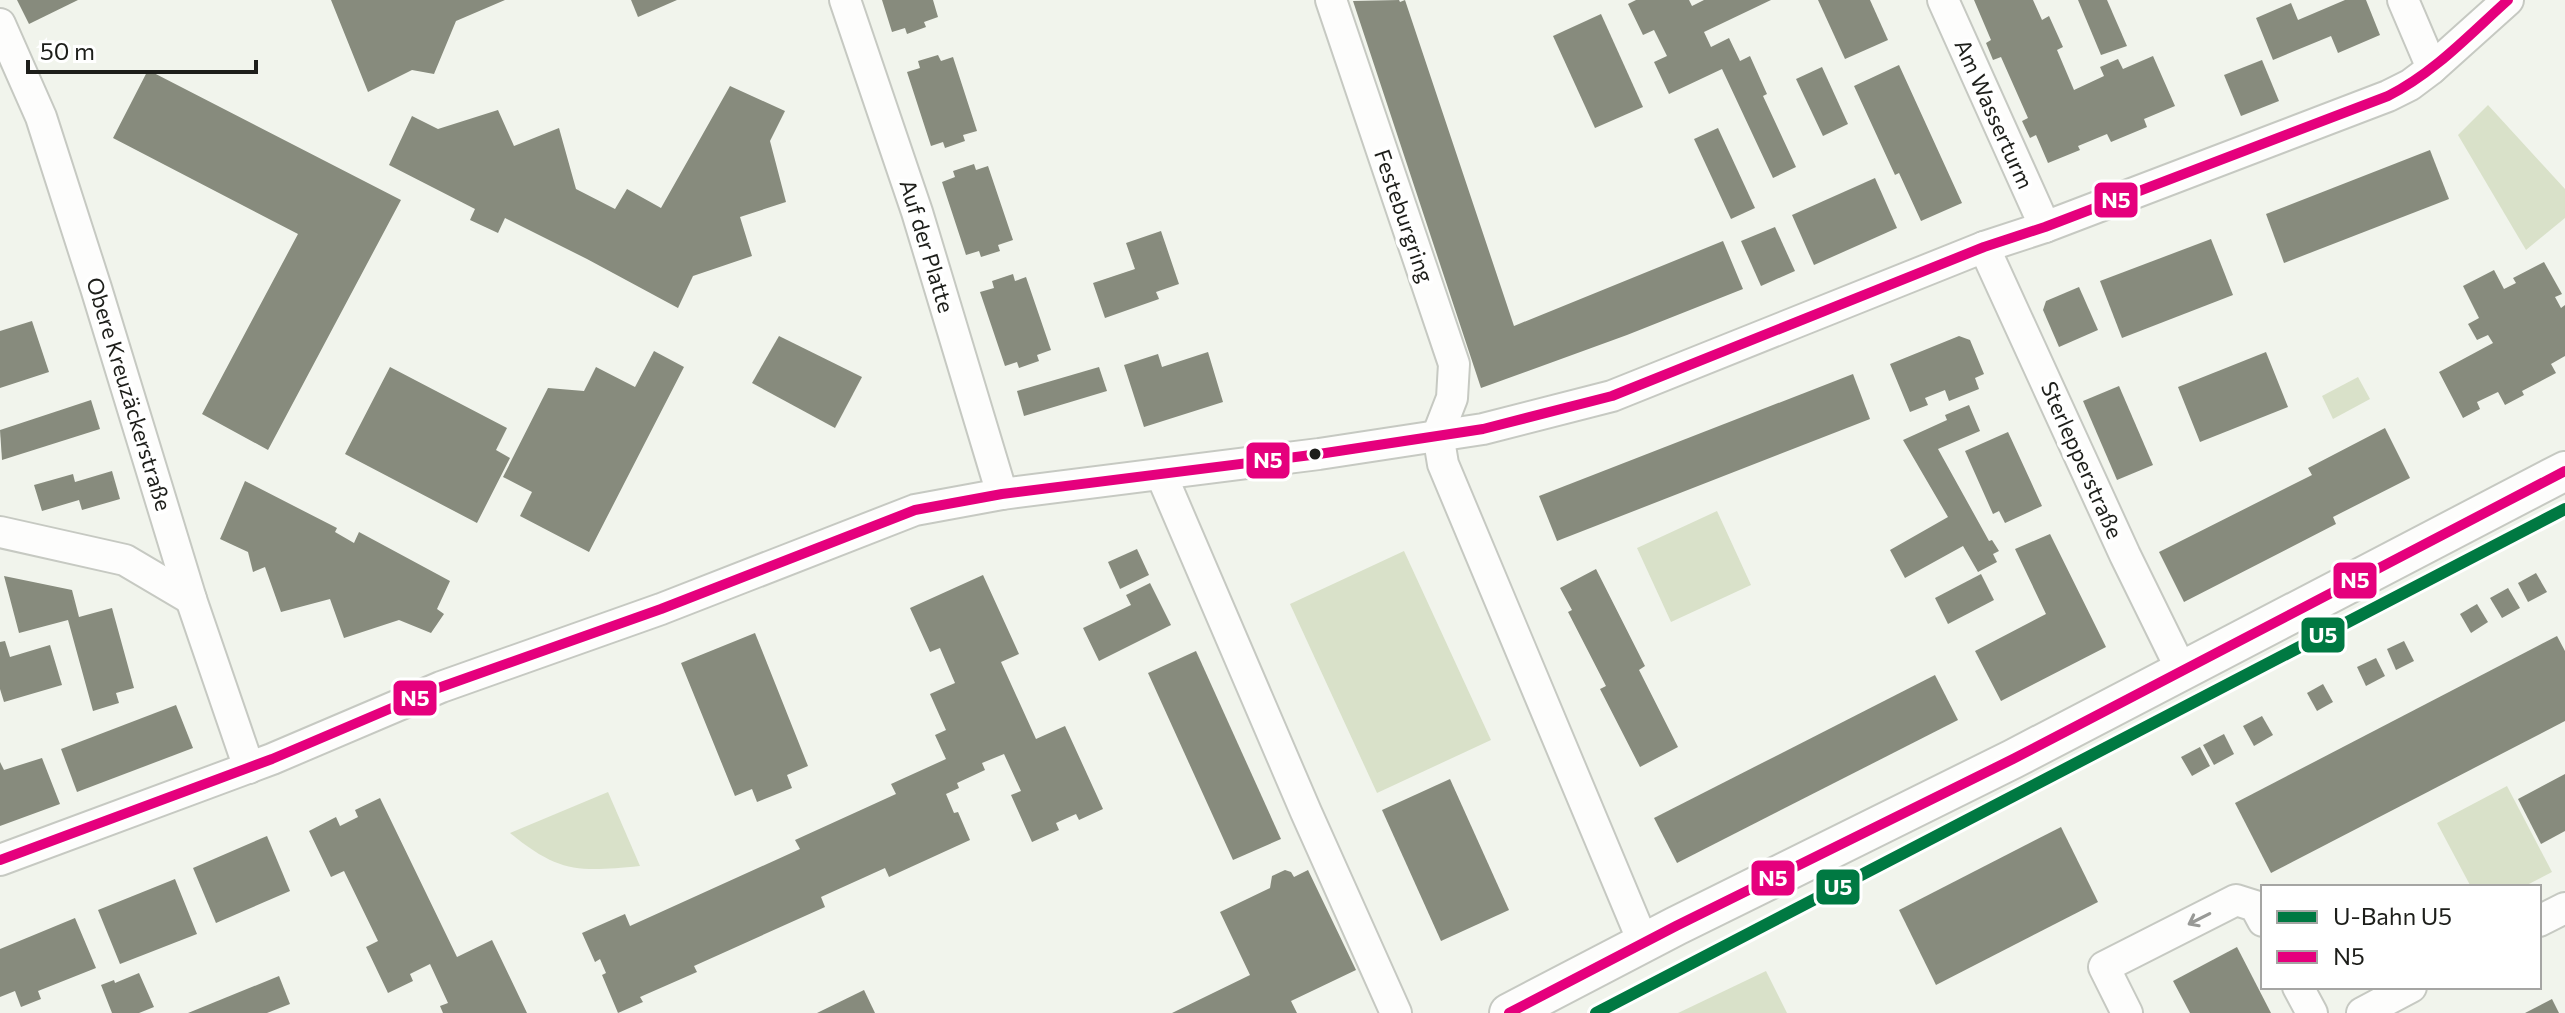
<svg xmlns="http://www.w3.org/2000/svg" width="2565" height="1013" font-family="Commissioner,sans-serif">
	<rect width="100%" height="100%" fill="#f1f4ec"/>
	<!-- green -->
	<g fill="#d9e1c9">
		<polygon points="2488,105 2565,189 2565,218 2526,250 2458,135"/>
		<polygon points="2358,377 2370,399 2333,419 2322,396"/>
		<polygon points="1717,511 1751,585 1671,622 1637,548"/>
		<polygon points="1404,551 1491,740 1377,793 1290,604"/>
		<polygon points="2507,786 2552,872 2523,887 2471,887 2437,823"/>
		<path d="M608 792 640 866C578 872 559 873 510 833Z"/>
		<polygon points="1766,971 1787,1013 1678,1013"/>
	</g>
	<!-- building -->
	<g fill="#878b7d">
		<polygon points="17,0 78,0 29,24"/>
		<polygon points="331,0 505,0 456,21 434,74 412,70 368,92"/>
		<polygon points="631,0 677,0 638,17"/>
		<polygon points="882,0 933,0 938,17 924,22 926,27 907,34 905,28 892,32"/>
		<polygon points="1399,0 1400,2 1405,0 1514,326 1723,241 1743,289 1627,335 1481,388 1353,1"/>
		<polygon points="1636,0 1689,0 1692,6 1704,0 1771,0 1704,32 1711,47 1729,38 1740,61 1750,56 1767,94 1763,96 1796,167 1773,178 1722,69 1669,94 1654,62 1667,56 1654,30 1643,35 1628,4"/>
		<polygon points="1818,0 1870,0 1888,40 1845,59"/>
		<polygon points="1974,0 2033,0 2042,20 2049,16 2063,47 2057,50 2074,90 2104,76 2100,67 2118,59 2123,69 2153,56 2175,106 2144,119 2147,127 2111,142 2107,134 2078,146 2080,150 2048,163 2036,135 2030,138 2022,121 2028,118 2001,57 1993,60 1986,43 1991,40"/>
		<polygon points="2078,0 2107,0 2127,46 2101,55"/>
		<polygon points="2345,0 2366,0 2380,35 2338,53 2331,36 2273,60 2256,18 2291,3 2298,20"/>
		<polygon points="1601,14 1643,107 1595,128 1553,36"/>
		<polygon points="938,55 941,61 953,57 977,131 963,135 965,141 945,148 943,142 931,146 907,72 920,68 918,61"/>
		<polygon points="2262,60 2279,101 2241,116 2224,75"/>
		<polygon points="1899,65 1962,203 1921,221 1899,173 1895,175 1854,86"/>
		<polygon points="1822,67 1848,124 1823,136 1796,79"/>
		<polygon points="148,70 401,200 268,450 202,414 298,234 113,138"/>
		<polygon points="730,86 785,111 770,141 786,202 740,217 752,256 693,276 678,308 587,259 505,218 498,233 470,220 475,209 389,165 412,116 438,129 498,110 514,146 559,128 576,189 615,209 627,189 661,208"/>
		<polygon points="1718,128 1755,208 1731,219 1694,139"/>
		<polygon points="2430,150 2449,199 2284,263 2266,214"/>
		<polygon points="974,164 976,170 988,166 1013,240 998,245 1000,251 981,257 979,251 966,255 942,182 955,177 953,171"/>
		<polygon points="1875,178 1897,228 1814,265 1792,215"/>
		<polygon points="1775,227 1795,271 1761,286 1741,241"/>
		<polygon points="1161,231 1179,284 1156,292 1159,299 1105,318 1093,283 1135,269 1126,243"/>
		<polygon points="2211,239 2233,295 2122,338 2100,281"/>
		<polygon points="2544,262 2562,294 2555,297 2561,308 2565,305 2565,356 2551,364 2556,373 2522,391 2524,395 2505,405 2498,392 2477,402 2480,409 2463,418 2439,372 2493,343 2488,335 2477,340 2468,324 2479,318 2463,286 2494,270 2504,289 2516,283 2513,278"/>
		<polygon points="1013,274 1015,281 1026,277 1051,350 1037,355 1039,361 1019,368 1017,362 1005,366 980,292 994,288 992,281"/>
		<polygon points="2079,287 2098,330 2059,347 2043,310 2046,301"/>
		<polygon points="32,321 49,372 0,388 0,331"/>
		<polygon points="779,336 862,377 835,428 752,383"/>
		<polygon points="1959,336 1970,340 1984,374 1975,378 1979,389 1949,401 1945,390 1925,398 1928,405 1910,412 1890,364"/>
		<polygon points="654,351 684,367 589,552 520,516 532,492 503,477 548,388 584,391 596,367 635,387"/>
		<polygon points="1208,352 1223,402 1144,427 1124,365 1158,354 1162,367"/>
		<polygon points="2266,352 2288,407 2200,442 2178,387"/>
		<polygon points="390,367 507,428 496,450 510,458 477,523 345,454"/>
		<polygon points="1099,367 1107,391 1024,416 1017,391"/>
		<polygon points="1853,374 1870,419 1557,541 1539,496"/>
		<polygon points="2119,386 2153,465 2117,480 2083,401"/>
		<polygon points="91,400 100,429 2,460 0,430"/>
		<polygon points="1969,405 1980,431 1938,449 1989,541 1992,540 1999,551 1993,554 1997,562 1978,572 1963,546 1905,578 1890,550 1948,517 1903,440 1947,420 1945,415"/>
		<polygon points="2385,428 2410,478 2333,517 2336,524 2184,602 2159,552 2312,475 2308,468"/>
		<polygon points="2008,432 2042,506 2005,523 1999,511 1993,514 1965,451"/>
		<polygon points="112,471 120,499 82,510 79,500 42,511 34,485 73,474 75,482"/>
		<polygon points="245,481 337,528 335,532 354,543 359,532 450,581 437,609 444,614 431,633 399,620 344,638 330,599 281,612 265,567 253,572 248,552 220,539"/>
		<polygon points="2050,534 2106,647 2001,701 1975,651 2046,614 2015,549"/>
		<polygon points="1137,549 1149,575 1120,589 1108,562"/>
		<polygon points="1596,569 1645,666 1639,670 1678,747 1640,767 1600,689 1606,686 1568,612 1572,610 1560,588"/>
		<polygon points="2536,573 2547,592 2528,602 2518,583"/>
		<polygon points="1981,574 1994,600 1948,624 1935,598"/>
		<polygon points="983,575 1019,654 1001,662 1036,739 1065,726 1103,809 1079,820 1076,814 1056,823 1059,830 1032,842 1011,795 1021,791 1004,754 982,763 985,770 957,783 959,788 946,794 954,813 958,812 970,840 889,877 885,868 821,897 825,907 694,966 697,972 640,997 643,1002 618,1013 602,975 606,973 600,959 595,962 582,933 625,914 630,926 800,849 795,840 896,794 891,784 946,759 935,735 946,730 930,694 955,683 940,648 930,652 910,608"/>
		<polygon points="4,576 72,590 79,617 112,608 134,688 116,693 119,703 93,711 68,620 19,633"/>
		<polygon points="1150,583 1171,625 1099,661 1083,628 1131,605 1126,595"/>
		<polygon points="2508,588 2520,608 2502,618 2490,598"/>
		<polygon points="2477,604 2488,622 2471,633 2460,614"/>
		<polygon points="755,633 808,766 787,775 792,788 757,802 752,789 735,796 681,663"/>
		<polygon points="2557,636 2565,651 2565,721 2271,873 2235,803"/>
		<polygon points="5,641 10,657 50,645 62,685 4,702 0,689 0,642"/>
		<polygon points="2404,641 2414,661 2396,670 2387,649"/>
		<polygon points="1196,651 1281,839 1233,860 1148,673"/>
		<polygon points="2376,658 2385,676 2366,686 2357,667"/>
		<polygon points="1935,675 1958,720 1677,863 1654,818"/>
		<polygon points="2323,684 2333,702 2317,711 2307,693"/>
		<polygon points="176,705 193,748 77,792 61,749"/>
		<polygon points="2262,716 2273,735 2254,746 2243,726"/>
		<polygon points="2224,734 2234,754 2214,765 2203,745"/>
		<polygon points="2200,747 2210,766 2192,776 2181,757"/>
		<polygon points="42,758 60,804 0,826 0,762 4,770"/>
		<polygon points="2565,774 2565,831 2541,844 2518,799"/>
		<polygon points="1450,779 1509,910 1441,941 1382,810"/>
		<polygon points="380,798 457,957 492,940 527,1013 443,1013 440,1006 448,1003 430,964 410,974 413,981 388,993 366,947 378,941 344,871 331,877 309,831 336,817 340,826 358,817 355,810"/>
		<polygon points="2061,827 2098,902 1936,985 1899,910"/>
		<polygon points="267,836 290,891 216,923 193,868"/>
		<polygon points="1285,870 1291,872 1294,877 1308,870 1356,970 1291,1001 1297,1013 1172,1013 1250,975 1220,912 1270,888 1272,876"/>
		<polygon points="175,879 197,934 120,964 98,910"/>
		<polygon points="75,918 96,968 38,991 41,999 21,1007 15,991 0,997 0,949"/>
		<polygon points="2237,947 2271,1013 2190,1013 2173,981"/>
		<polygon points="139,973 154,1007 139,1013 112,1013 101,985 114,980 115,983"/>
		<polygon points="279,976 290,1004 267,1013 188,1013"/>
		<polygon points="864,990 875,1013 817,1013"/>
		<polygon points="2552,999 2559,1013 2525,1013"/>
	</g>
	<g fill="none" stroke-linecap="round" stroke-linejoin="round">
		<!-- minor casing -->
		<g stroke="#c6c9c2" stroke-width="34">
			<g id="minor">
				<polyline points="845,0 917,212 1002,494"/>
				<polyline points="1331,0 1454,364 1452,398 1438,434 1443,464 1644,944"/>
				<polyline points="1943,0 2045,227"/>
				<polyline points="2403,0 2432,68"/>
				<polyline points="0,24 41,117 96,288 191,599 249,768"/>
				<polyline points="1984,247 2125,555 2182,671"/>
				<polyline points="1161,474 1306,812 1396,1013"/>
				<polyline points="0,532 125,560 191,599"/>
				<polyline points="0,860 272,759 441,687 661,609 915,510 1002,494 1319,454 1483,429 1612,396 1984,247 2045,227 2388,96 2410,85 2430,70 2508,0"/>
				<polyline points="2539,921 2565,908"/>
				<polyline points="2298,987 2312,1013"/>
				<polyline points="2127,1013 2104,967 2236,900 2255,906 2263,921"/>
				<polyline points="2362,1013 2411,987"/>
			</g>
		</g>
		<!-- major casing -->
		<g stroke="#c6c9c2" stroke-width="42">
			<polyline id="major" points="1509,1013 1676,926 2013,759 2565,471"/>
		</g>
		<!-- minor -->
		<use href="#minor" stroke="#fdfdfc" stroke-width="30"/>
		<!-- major -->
		<use href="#major" stroke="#fdfdfc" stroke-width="38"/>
		<!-- bus-1 casing -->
		<g stroke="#fff" stroke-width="16">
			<g id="bus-1">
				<path d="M0 860 272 759 441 687 661 609 915 510 1002 494 1319 454 1483 429 1612 396 1984 247 2045 227 2388 96C2434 73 2470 34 2508 0"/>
				<polyline points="1509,1013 1676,926 2013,759 2565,471"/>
			</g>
		</g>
		<!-- bus-1 -->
		<use href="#bus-1" stroke="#e5007d" stroke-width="10"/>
		<!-- metro-1 casing -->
		<g stroke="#fff" stroke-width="18">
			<polyline id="metro-1" points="1596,1013 2565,509"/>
		</g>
		<!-- metro-1 -->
		<use href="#metro-1" stroke="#007942" stroke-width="12"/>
	</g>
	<!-- one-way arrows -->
	<defs><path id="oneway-shaft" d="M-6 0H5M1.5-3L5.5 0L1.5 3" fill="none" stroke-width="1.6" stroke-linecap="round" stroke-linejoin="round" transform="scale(2)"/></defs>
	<use stroke="#989996" href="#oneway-shaft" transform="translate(2199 919) rotate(153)"/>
	<!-- markers -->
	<circle fill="#1d1e1a" stroke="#fff" stroke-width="3" cx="1315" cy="454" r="7"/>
	<g text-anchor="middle" stroke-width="8" stroke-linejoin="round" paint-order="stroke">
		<!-- street labels -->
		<g font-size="22" fill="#1d1e1a" stroke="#fff">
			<text transform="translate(1994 114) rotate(66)" y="8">Am Wasserturm</text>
			<text transform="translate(1404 216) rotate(71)" y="8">Festeburgring</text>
			<text transform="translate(927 246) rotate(73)" y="8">Auf der Platte</text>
			<text transform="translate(129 394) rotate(73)" y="8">Obere Kreuzäckerstraße</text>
			<text transform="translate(2082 460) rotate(66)" y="8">Sterlepperstraße</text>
		</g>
	</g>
	<g stroke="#fff" stroke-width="3">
		<rect x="2093" y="181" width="46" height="38" rx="8" fill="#e5007d"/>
		<rect x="1245" y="441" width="46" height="39" rx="8" fill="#e5007d"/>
		<rect x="2332" y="561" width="46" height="39" rx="8" fill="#e5007d"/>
		<rect x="2300" y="616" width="46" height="38" rx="8" fill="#007942"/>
		<rect x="392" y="679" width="46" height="38" rx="8" fill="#e5007d"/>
		<rect x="1750" y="859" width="46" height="38" rx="8" fill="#e5007d"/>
		<rect x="1815" y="868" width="46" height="38" rx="8" fill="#007942"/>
	</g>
	<g font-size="22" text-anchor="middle" font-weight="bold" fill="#fff">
		<text x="2116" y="208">N5</text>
		<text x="1268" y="468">N5</text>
		<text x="2355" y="588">N5</text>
		<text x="2323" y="643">U5</text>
		<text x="415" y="706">N5</text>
		<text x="1773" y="886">N5</text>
		<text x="1838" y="895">U5</text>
	</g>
	<!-- legend -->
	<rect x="2261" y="885" width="280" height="104" fill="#ffffff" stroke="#a5a5a3" stroke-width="2"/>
	<rect x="2277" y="911" width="40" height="12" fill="#007942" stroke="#a5a5a3" stroke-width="2"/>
	<text x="2333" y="925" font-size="24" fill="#1d1e1a">U-Bahn U5</text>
	<rect x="2277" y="951" width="40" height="12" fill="#e5007d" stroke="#a5a5a3" stroke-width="2"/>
	<text x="2333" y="965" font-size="24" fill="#1d1e1a">N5</text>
	<!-- scale -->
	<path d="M28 60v12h228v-12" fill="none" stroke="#1d1e1a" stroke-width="4"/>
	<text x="40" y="60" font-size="24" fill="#1d1e1a" stroke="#ffffff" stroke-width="6" paint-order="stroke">50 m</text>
</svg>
